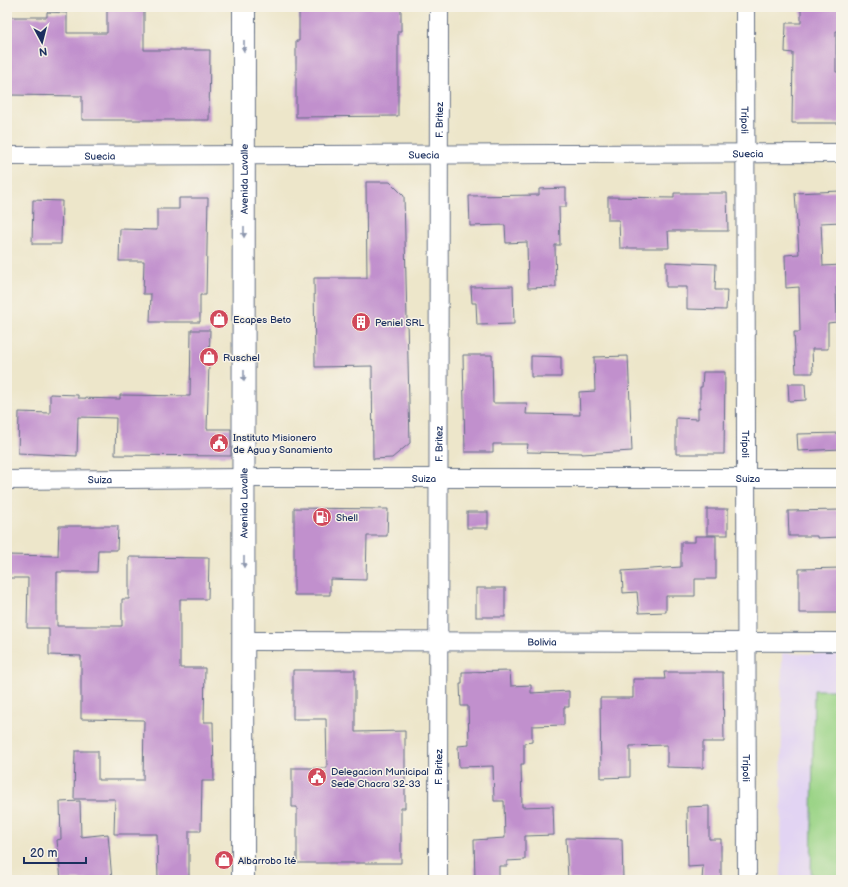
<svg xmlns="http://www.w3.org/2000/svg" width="848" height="887" font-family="'Balsamiq Sans',sans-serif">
	<rect width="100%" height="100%" fill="#f7f3e8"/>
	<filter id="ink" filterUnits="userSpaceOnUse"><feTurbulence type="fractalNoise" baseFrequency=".025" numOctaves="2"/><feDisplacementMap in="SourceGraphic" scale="8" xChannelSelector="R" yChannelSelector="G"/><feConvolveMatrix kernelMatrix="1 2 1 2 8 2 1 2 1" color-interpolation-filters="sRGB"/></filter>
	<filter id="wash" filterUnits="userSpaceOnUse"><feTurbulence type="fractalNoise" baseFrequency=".012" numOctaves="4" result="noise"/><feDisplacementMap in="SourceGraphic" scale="16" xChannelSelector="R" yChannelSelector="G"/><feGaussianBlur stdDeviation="0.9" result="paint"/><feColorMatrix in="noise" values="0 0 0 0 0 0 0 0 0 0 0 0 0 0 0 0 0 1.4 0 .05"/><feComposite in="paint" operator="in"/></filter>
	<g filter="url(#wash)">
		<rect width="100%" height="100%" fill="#ede6ca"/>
		<!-- built -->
		<polygon fill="#e2d4f3" points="782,653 841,655 841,880 781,880"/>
		<!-- green -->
		<polygon fill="#9bd487" stroke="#5b8272" points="814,690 841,690 841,880 811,880"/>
		<g id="blocks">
			<!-- building -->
			<g fill="#c190cd">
				<polygon points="107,7 144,7 144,50 210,50 209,120 82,120 82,96 9,95 10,17 47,17 47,12 67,13 67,33 107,33"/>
				<polygon points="299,7 401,7 401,31 398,31 398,116 296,117 296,41 299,41"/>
				<polygon points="801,7 841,7 841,31 836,31 836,72 841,72 841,123 792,123 793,53 785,52 786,23 801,23"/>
				<polygon points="366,182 390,182 404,196 410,443 392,458 373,459 372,366 315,367 314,278 367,278"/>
				<polygon points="566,188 566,207 559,207 560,245 555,245 556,287 528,288 527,242 506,243 505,225 470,226 469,196 539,195 539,189"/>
				<polygon points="841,191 841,222 821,223 823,266 841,265 841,287 836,287 837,322 828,323 828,349 812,349 813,373 796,373 794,332 800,332 799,287 786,288 785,255 799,254 795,193"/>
				<polygon points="674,193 727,193 728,231 668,231 669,248 620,248 619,220 608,220 608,197 674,198"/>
				<polygon points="179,198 208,198 206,295 200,295 200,322 150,322 151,294 143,294 144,261 119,261 120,229 157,230 157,209 179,209"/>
				<polygon points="33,200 62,201 61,244 32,244"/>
				<polygon points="666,262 716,264 715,290 727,290 726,310 687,309 687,287 666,287"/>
				<polygon points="513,286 514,324 477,325 476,303 472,303 471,287"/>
				<polygon points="191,330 210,330 207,429 231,429 231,456 115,455 116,418 78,417 77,456 18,453 19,412 50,413 50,394 78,395 78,398 120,399 120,395 190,396"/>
				<polygon points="463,355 492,355 493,403 527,403 526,414 580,415 579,392 595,391 594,357 628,356 632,451 582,454 582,453 527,452 528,444 493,444 493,452 465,452"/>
				<polygon points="531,356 561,357 561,377 531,377"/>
				<polygon points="703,372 725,372 724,454 676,454 676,418 698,419 698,408 700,408 700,387 702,387"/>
				<polygon points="788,384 805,384 806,400 789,401"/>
				<polygon points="841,433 841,449 798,451 797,434"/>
				<polygon points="294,508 388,509 387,536 367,536 366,580 330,579 330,595 294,595"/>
				<rect x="707" y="509" width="21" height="26"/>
				<polygon points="841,510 841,537 817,538 817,536 789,536 788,511"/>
				<rect x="467" y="512" width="21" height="16"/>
				<polygon points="59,526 118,526 117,550 98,550 97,572 57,572 57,626 122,626 122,599 129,599 129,557 209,558 208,599 180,599 180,668 205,668 204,722 213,722 214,781 202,781 201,831 189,831 189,880 158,880 157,834 114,834 115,799 74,799 75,751 98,751 98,780 143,780 144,720 81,719 81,656 49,655 49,628 27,628 28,578 7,578 7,555 58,556"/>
				<polygon points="695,536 716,536 716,579 695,579 695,596 666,596 666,612 639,613 637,592 623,593 622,571 681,567 681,542 695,542"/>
				<polygon points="841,568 841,613 799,613 799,569"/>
				<rect x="476" y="588" width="29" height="29"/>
				<polygon points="293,670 355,670 355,732 405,731 405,808 401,808 401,863 297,863 297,807 292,807 292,768 327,768 326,719 293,719"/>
				<polygon points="510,671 511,686 531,685 531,693 569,691 569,707 564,707 564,725 532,726 532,742 524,743 524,764 521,764 522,807 553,806 554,835 525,836 525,860 507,861 507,866 499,866 499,880 475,880 474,840 505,838 504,801 494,801 493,766 459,767 458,746 469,745 468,706 461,706 460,684 462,684 462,672"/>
				<polygon points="664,672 723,672 724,742 703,742 703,768 667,767 667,745 630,746 630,777 601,778 600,698 633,698 633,679 665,679"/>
				<polygon points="80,801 81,837 108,834 112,880 61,880 57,840 61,839 60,802"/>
				<polygon points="709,806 709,839 721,839 721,880 702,880 703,866 688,867 687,807"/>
				<polygon points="566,838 622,839 623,880 568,880"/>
			</g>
		</g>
	</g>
	<g filter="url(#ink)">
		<use href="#blocks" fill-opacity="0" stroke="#646f84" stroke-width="1"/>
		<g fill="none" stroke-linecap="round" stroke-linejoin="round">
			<!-- street casing -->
			<g stroke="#646f84" stroke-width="20">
				<g id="street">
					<path id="s1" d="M745 7 747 880"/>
					<path id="s2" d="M7 156 841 153"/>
					<path id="s3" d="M7 480 244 478H841"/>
					<path id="s4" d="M244 641 841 642"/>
					<path id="s5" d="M438 880 439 7"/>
				</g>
			</g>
			<!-- primary casing -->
			<g stroke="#646f84" stroke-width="24">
				<g id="primary">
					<path id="s6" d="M243 880 244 7"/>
				</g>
			</g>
			<!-- street -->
			<use href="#street" stroke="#fff" stroke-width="18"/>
			<!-- primary -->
			<use href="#primary" stroke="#fff" stroke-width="22"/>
		</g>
		<!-- one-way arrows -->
		<defs><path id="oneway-solid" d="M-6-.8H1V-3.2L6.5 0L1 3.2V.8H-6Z"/></defs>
		<g fill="#8d97ae">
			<use href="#oneway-solid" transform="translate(244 46) rotate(90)"/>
			<use href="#oneway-solid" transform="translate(244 232) rotate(90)"/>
			<use href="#oneway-solid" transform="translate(244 376) rotate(90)"/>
			<use href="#oneway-solid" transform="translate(244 562) rotate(90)"/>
		</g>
	</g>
	<!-- icons -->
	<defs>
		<g id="shop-disc" transform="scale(1)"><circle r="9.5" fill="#d1495b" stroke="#f7f3e8"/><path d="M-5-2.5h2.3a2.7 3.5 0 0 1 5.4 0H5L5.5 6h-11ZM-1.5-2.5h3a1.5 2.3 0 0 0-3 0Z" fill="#fff"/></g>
		<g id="building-disc" transform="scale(1)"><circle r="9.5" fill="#d1495b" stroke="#f7f3e8"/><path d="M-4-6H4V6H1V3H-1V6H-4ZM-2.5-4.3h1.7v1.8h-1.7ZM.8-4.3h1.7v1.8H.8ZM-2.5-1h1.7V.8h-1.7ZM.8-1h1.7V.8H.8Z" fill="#fff"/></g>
		<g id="civic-disc" transform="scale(1)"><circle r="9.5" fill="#d1495b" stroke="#f7f3e8"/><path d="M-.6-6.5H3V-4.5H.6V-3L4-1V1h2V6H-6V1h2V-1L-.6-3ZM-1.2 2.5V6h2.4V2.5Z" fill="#fff"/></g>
		<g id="fuel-disc" transform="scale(1)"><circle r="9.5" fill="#d1495b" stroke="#f7f3e8"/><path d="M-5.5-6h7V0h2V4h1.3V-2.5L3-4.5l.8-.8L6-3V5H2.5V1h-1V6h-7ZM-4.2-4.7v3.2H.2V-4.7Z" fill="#fff"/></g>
	</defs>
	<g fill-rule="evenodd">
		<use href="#shop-disc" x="219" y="319"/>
		<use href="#building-disc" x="361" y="322"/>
		<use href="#shop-disc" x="209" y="357"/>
		<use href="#civic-disc" x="219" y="443"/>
		<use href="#fuel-disc" x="322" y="517"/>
		<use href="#civic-disc" x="317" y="777"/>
		<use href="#shop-disc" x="224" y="860"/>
	</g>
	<g text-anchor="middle" stroke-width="3" stroke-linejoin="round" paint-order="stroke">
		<!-- street labels -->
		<g font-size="10" fill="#1b2f5e" stroke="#f7f3e8">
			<text dy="4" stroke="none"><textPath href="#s5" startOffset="760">F. Britez</textPath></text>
			<text dy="4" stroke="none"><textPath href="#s1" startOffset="113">Trípoli</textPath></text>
			<text dy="4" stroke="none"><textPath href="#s2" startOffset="741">Suecia</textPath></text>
			<text dy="4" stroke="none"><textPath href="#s2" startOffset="417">Suecia</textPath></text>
			<text dy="4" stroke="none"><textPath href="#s2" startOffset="93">Suecia</textPath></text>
			<text dy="4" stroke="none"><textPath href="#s6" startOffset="701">Avenida Lavalle</textPath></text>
			<text dy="4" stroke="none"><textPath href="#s1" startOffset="437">Trípoli</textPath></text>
			<text dy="4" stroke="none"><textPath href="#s5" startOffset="436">F. Britez</textPath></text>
			<text dy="4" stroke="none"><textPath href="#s3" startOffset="417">Suiza</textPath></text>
			<text dy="4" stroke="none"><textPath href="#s3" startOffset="93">Suiza</textPath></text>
			<text dy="4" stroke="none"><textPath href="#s3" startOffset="741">Suiza</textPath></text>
			<text dy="4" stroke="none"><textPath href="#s6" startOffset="377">Avenida Lavalle</textPath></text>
			<text dy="4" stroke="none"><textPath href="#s4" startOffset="298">Bolivia</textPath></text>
			<text dy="4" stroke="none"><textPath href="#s5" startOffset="113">F. Britez</textPath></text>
			<text dy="4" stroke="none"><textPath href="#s1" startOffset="761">Trípoli</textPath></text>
		</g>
		<!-- poi labels -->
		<g font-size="10" fill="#1b2f5e" stroke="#f7f3e8" text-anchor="start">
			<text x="233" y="323">Ecapes Beto</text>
			<text x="375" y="326">Peniel SRL</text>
			<text x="223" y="361">Ruschel</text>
			<text x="233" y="441">Instituto Misionero<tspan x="233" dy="12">de Agua y Sanamiento</tspan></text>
			<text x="336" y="521">Shell</text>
			<text x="331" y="775">Delegacion Municipal<tspan x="331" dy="12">Sede Chacra 32-33</tspan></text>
			<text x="238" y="864">Albarrobo Ité</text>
		</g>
	</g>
	<!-- margin -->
	<rect width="848" height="887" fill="none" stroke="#f7f3e8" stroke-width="24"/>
	<!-- north arrow -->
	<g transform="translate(42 42) rotate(173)" stroke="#f7f3e8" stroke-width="3" paint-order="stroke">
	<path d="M0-3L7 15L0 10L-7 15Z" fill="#1b2f5e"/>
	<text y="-6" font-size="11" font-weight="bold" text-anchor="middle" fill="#1b2f5e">N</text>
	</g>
	<!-- scale -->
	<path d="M24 857v6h62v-6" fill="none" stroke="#1b2f5e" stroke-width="2"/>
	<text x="30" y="857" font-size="12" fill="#1b2f5e" stroke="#f7f3e8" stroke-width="3" paint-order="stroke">20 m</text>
</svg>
